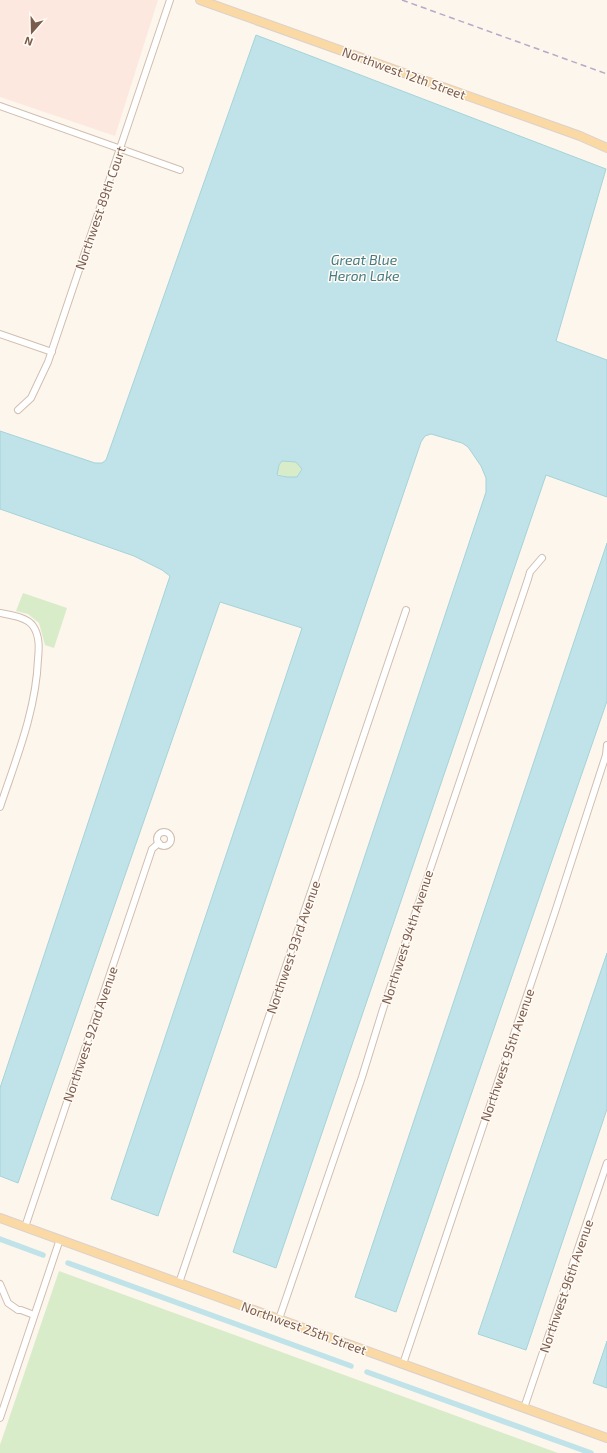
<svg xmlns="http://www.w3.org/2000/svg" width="607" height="1453" font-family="'Exo 2',sans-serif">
	<rect width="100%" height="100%" fill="#fdf6ec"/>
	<!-- commercial -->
	<polygon fill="#fde8e0" points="0,0 158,0 115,136 0,97"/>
	<!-- green -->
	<g fill="#d8ecc9">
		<polygon points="282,461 296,462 302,468 297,477 287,477 277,474 279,465"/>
		<polygon points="23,593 67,608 54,648 45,645 39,623 28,614 16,611"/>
		<polygon points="59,1271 558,1453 0,1453 0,1445"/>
	</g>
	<!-- water -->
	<g fill="#bfe3e8" stroke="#a5d3da" fill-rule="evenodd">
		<path d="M256 35 606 169 556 341 607 360V497L546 475 276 1268 233 1252 486 492V478L481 466 468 447 462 443 431 434 425 436 421 442 158 1216 111 1199 302 628 220 602 18 1183 0 1176V1088L170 576 162 570 134 556 0 509V431L95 463H102L106 460ZM282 461 296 462 302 469 297 477H287L277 475 279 465Z"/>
		<polygon points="607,543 607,701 396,1312 355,1297"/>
		<polygon points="607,953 607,1109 526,1350 478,1334"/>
		<polygon points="607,1341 607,1388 593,1383"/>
	</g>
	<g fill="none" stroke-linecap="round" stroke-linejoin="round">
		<!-- canal -->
		<g stroke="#bfe3e8" stroke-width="5.5">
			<polyline points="0,1239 43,1255"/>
			<polyline points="68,1263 351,1366"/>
			<polyline points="367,1372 591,1453"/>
		</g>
		<!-- minor casing -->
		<g stroke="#d1beb0" stroke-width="8">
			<g id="minor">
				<polyline points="0,106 180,170"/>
				<polyline points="0,334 52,352"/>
				<polyline points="18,410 31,398 48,362 170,0"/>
				<path d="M0 613C10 615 27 617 33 626 40 636 39 649 38 659 36 711 16 759 0 807"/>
				<circle cx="164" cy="839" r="7"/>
				<polyline points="25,1227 152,849 159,843"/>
				<polyline points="179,1283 406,610"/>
				<polyline points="0,1284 8,1303 18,1310 21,1310 34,1315"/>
				<polyline points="279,1319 362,1077 383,1009 528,579 530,572 542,558"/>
				<polyline points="403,1364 555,912 606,755 607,745"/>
				<polyline points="524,1408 607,1163"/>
				<polyline points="0,1418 60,1239"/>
			</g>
		</g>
		<!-- major casing -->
		<g stroke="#dad1cd" stroke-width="10">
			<g id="major">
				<polyline points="200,0 580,136 607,148"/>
				<polyline points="0,1218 607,1438"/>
			</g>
		</g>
		<!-- minor -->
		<use href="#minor" stroke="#fff" stroke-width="6"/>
		<!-- major -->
		<use href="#major" stroke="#fbd9a5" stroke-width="8"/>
		<!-- rail -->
		<polyline stroke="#b9a8c9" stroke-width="1.5" stroke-dasharray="6 4" stroke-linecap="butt" points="402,0 607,74"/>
	</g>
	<g text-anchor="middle" stroke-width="3" stroke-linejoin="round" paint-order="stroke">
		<!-- street labels -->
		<g font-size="13" fill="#7a5c4d" stroke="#fffaf3">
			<text transform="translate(404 73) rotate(20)" y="5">Northwest 12th Street</text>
			<text transform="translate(100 208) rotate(-71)" y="5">Northwest 89th Court</text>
			<text transform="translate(407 937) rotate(-72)" y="5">Northwest 94th Avenue</text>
			<text transform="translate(293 947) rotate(-71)" y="5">Northwest 93rd Avenue</text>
			<text transform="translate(90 1034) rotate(-71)" y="5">Northwest 92nd Avenue</text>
			<text transform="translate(507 1055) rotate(-71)" y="5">Northwest 95th Avenue</text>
			<text transform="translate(566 1286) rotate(-71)" y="5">Northwest 96th Avenue</text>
			<text transform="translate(304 1328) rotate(20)" y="5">Northwest 25th Street</text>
		</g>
		<!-- water labels -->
		<g font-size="14" font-style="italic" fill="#437c86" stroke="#fffaf3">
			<text x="364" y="265">Great Blue<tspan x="364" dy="16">Heron Lake</tspan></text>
		</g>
	</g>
	<!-- north arrow -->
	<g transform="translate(32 32) rotate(200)" stroke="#fffaf3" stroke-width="3" paint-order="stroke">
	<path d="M0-3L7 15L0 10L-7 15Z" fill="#7a5c4d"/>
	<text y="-6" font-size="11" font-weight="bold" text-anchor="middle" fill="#7a5c4d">N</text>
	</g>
</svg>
